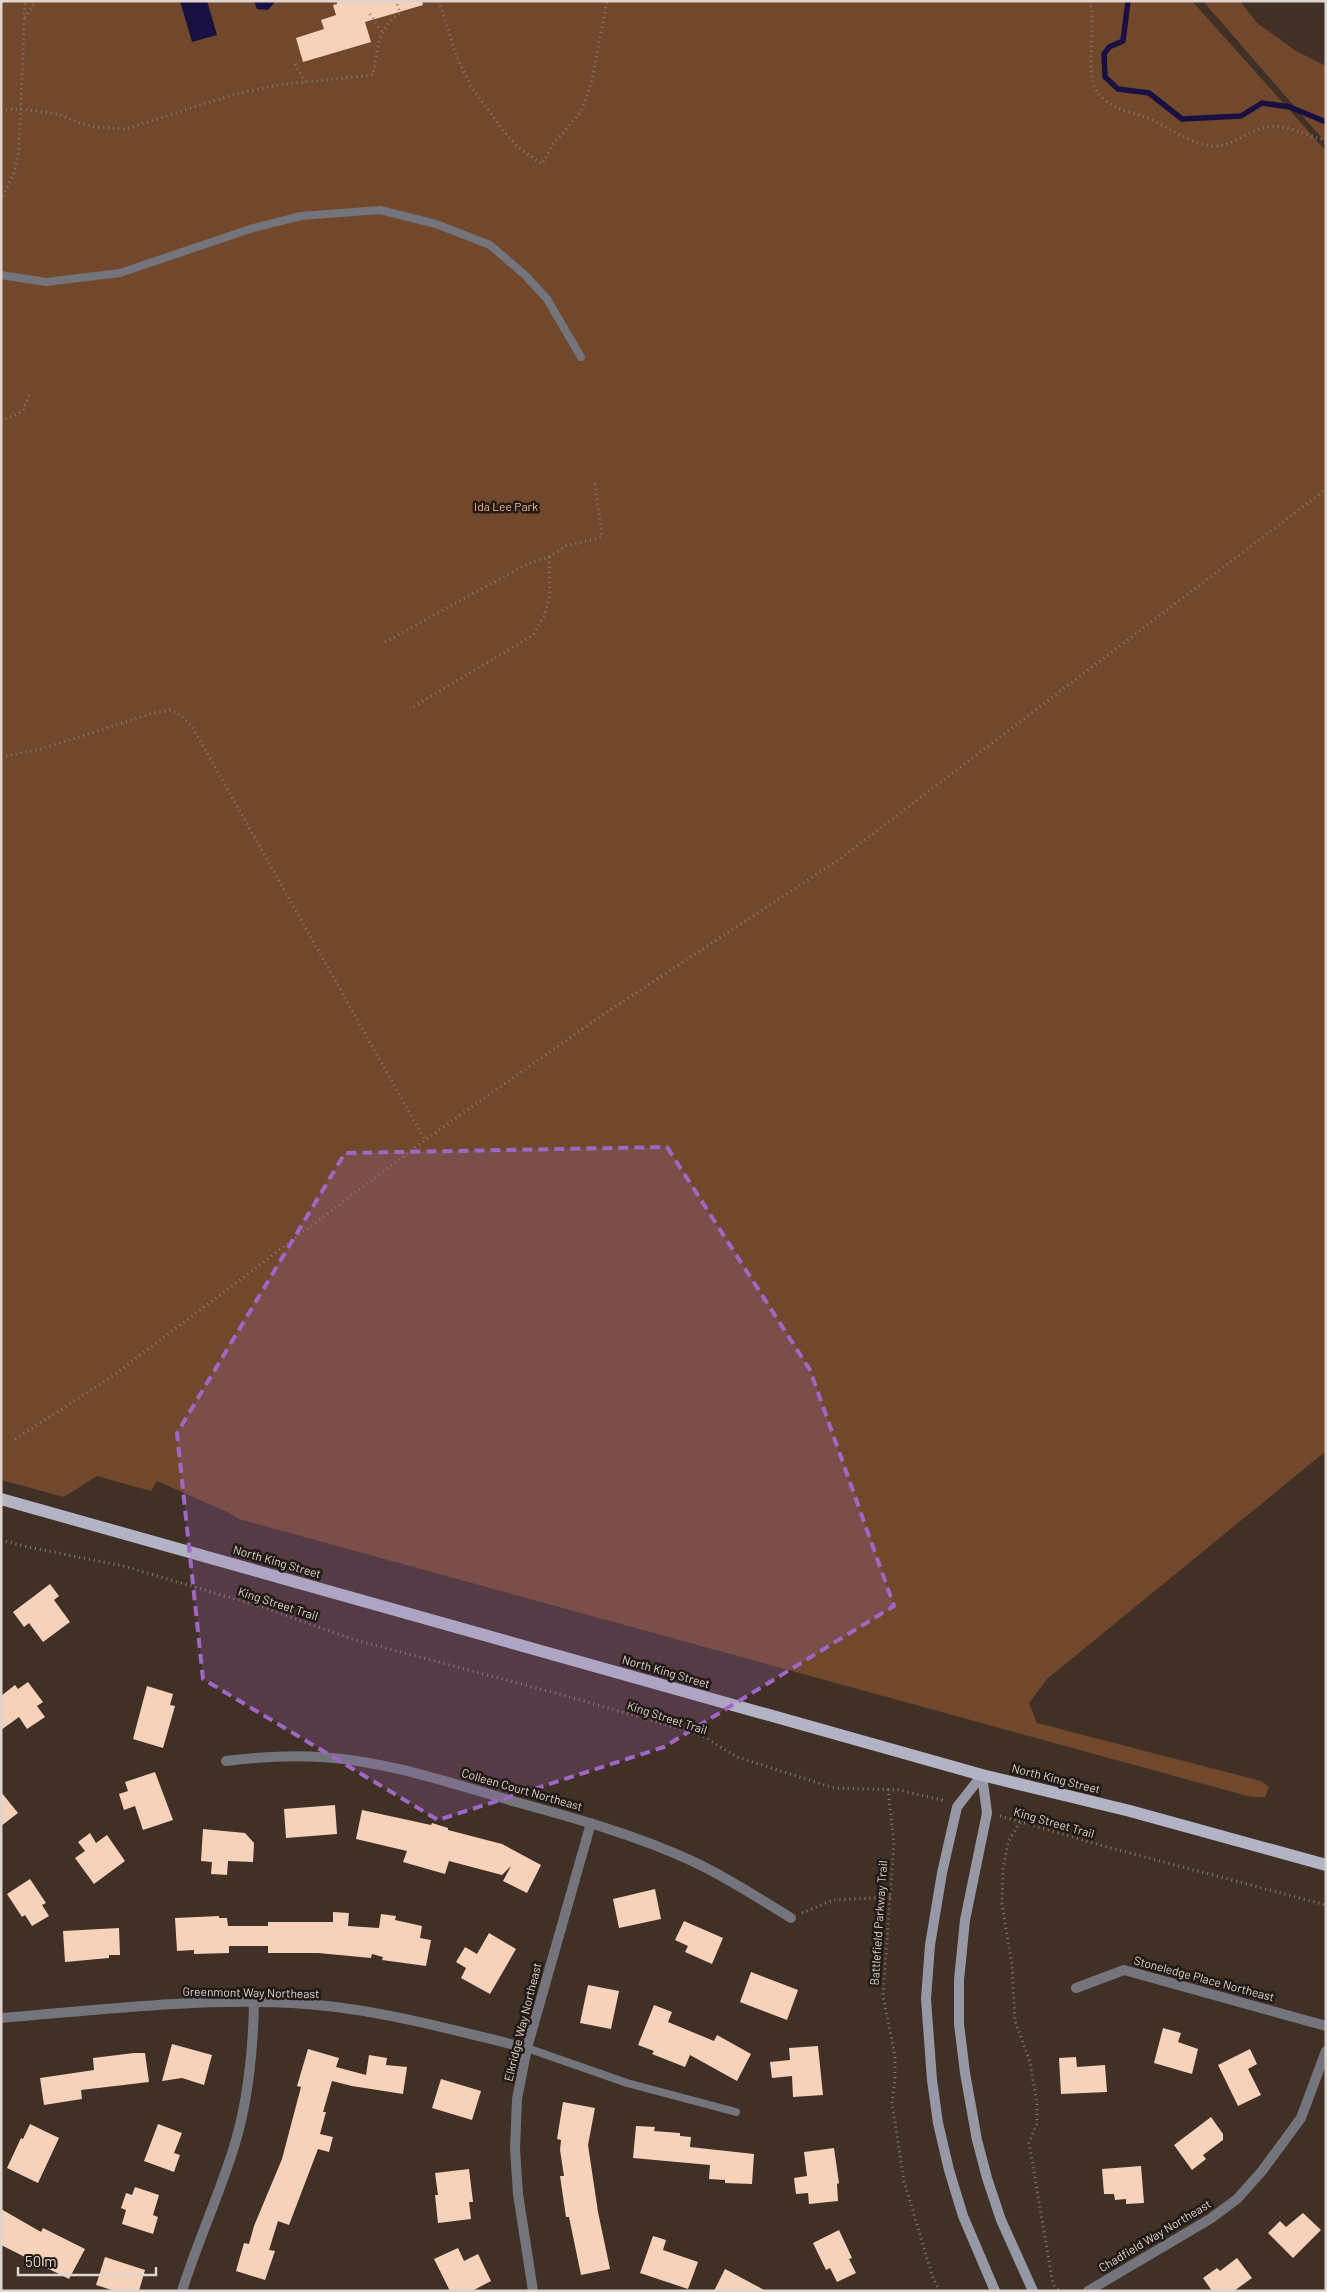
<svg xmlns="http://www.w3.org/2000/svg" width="1327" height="2292" font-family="Barlow,sans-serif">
	<rect width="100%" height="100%" fill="#413026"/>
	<!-- green -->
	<g fill="#72482c">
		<polygon points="1,1 1192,1 1326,151 1326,1451 1047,1679 1029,1703 1037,1723 1261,1781 1269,1787 1265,1797 1251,1797 239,1519 227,1512 157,1481 151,1491 97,1476 64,1497 1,1480"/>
		<polygon points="1203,1 1240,1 1257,23 1296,51 1326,66 1326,143"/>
	</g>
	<!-- water -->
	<g fill="#171040">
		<polygon points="180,1 207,1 217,35 192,42"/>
		<polygon points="254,1 274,1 274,3 268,10 257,9"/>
	</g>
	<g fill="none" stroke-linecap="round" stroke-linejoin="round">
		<!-- stream -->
		<polyline stroke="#171040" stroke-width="5.5" points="1128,1 1123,41 1109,47 1104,54 1105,77 1118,89 1149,93 1182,119 1241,116 1262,103 1290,107 1326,122"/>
	</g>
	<!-- building -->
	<g fill="#f7d2ba">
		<polygon points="337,1 422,1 423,5 365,22 371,42 303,62 296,38 324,29 321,20 336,15 333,5 337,4"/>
		<polygon points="50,1584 59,1596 54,1600 70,1622 43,1642 29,1623 24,1627 13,1612"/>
		<polygon points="28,1682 43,1702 37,1706 45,1717 27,1729 19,1717 1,1730 1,1696 15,1685 18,1689"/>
		<polygon points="147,1686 173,1694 170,1705 175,1706 163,1748 133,1739"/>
		<polygon points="155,1772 173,1820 143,1830 135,1806 124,1810 119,1794 128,1791 125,1782"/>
		<polygon points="1,1792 18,1813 1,1826"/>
		<polygon points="335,1805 337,1834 286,1838 284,1809"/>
		<polygon points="362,1810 431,1825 432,1823 448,1828 448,1830 502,1844 541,1865 527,1893 503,1881 511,1866 502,1875 449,1861 445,1874 403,1862 407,1851 356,1839"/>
		<polygon points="203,1829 245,1833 254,1843 253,1862 228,1861 227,1875 211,1874 212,1862 201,1861"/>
		<polygon points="90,1833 96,1843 107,1835 125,1861 94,1884 75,1858 85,1851 78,1842"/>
		<polygon points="30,1879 46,1903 42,1905 49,1916 32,1926 25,1915 22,1917 7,1894"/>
		<polygon points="655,1889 661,1919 619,1928 613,1899"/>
		<polygon points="333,1912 349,1913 348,1926 379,1928 381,1914 396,1916 395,1920 422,1926 420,1938 431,1940 426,1966 382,1960 383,1957 372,1954 371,1958 318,1953 268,1953 268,1946 229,1946 229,1953 194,1954 194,1950 177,1951 175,1918 219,1916 219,1918 227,1918 228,1926 268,1926 268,1922 333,1922"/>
		<polygon points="684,1921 723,1938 712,1964 685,1952 688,1946 675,1940"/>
		<polygon points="119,1928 120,1955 109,1955 109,1958 65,1962 63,1931"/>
		<polygon points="489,1933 516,1949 490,1994 461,1978 466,1968 456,1962 465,1947 477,1954"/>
		<polygon points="751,1972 798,1990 787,2020 740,2002"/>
		<polygon points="588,1985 619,1991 611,2029 580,2023"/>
		<polygon points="654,2005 672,2012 668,2022 714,2041 717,2035 751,2054 737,2081 690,2055 685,2067 652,2054 654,2051 638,2045"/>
		<polygon points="1163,2028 1181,2033 1178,2042 1198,2049 1192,2074 1154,2063"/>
		<polygon points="172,2044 212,2055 204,2085 182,2078 162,2081"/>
		<polygon points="818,2046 823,2095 793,2097 792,2076 772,2078 770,2062 790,2060 789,2048"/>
		<polygon points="308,2049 339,2058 336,2067 366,2075 369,2055 387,2058 386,2065 407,2067 403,2094 352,2086 332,2081 323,2112 326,2112 320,2134 333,2137 329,2152 318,2149 289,2225 278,2221 269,2250 275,2251 265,2280 236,2271 244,2243 249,2244 254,2226 282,2159 301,2087 297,2086"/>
		<polygon points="1250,2049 1257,2064 1248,2069 1261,2095 1238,2106 1218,2065"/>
		<polygon points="134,2053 145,2053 149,2082 81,2090 82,2099 44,2105 40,2078 94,2070 93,2058"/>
		<polygon points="1076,2057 1077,2067 1105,2065 1107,2092 1061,2094 1059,2058"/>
		<polygon points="441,2079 481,2091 472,2120 432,2108"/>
		<polygon points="563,2102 595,2108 588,2145 598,2212 610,2269 581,2275 569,2217 566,2217 560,2176 564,2176 560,2150 561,2140 557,2139"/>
		<polygon points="1211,2117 1223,2134 1223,2140 1203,2155 1206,2159 1192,2170 1174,2145"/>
		<polygon points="30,2124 59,2138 38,2183 7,2168 21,2138 23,2139"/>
		<polygon points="158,2124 182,2133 174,2153 180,2155 174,2172 144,2161"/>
		<polygon points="636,2126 655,2127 654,2131 680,2133 680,2136 691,2137 690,2147 754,2154 752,2184 725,2183 725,2180 709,2179 710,2165 633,2158"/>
		<polygon points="834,2148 839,2183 837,2184 838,2201 809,2204 808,2193 796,2194 794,2178 807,2176 804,2152"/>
		<polygon points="1141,2166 1144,2203 1126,2204 1126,2199 1115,2200 1114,2194 1104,2194 1102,2169"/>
		<polygon points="469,2169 473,2202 469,2202 471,2219 438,2223 435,2195 438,2195 435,2173"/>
		<polygon points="135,2187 159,2195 153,2215 158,2217 153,2234 122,2224 126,2210 121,2208 126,2193 132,2195"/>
		<polygon points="1,2209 41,2232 43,2228 85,2249 69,2279 1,2245"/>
		<polygon points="1303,2213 1321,2230 1293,2258 1268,2233 1280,2221 1286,2227"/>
		<polygon points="839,2230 852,2258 849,2259 856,2273 837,2282 830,2268 826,2270 813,2243"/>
		<polygon points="653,2236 666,2240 663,2250 698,2262 688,2289 640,2273"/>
		<polygon points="458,2248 464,2261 478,2254 491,2281 472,2291 450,2291 434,2259"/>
		<polygon points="105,2257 145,2270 139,2291 115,2291 96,2285"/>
		<polygon points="1237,2258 1252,2278 1234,2291 1212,2291 1203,2278 1217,2268 1220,2271"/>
		<polygon points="725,2269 766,2291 714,2291"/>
	</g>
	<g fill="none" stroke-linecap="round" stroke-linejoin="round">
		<!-- path -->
		<g stroke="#887971" stroke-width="3" stroke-dasharray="1 4" stroke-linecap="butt">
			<polyline points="439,1 456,55 470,85 505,133 518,147 542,164 553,144 581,112 591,84 607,1"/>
			<path d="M1090 1C1097 28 1085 64 1095 88 1099 96 1107 102 1114 106 1123 111 1134 113 1143 116 1164 124 1194 147 1216 146 1233 145 1247 133 1262 128 1280 122 1304 134 1321 139L1326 143"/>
			<polyline points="370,14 382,32"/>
			<polyline points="25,18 36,1"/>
			<polyline points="295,64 305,82"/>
			<path d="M1 110 20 109 59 114 79 123 97 127 126 129 235 94 278 85 373 75C377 51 378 27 400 13L396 1"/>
			<polyline points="1,201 14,173 19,150 25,1"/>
			<polyline points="1,421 23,411 29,395"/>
			<polyline points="549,557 566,546 602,537 595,482"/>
			<polyline points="385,642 527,564 549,557 550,594 545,614 533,635 410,709"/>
			<polyline points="1,757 41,749 150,714 170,710 181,715 193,728 425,1140"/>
			<polyline points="15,1439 110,1378 425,1140 598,1018 841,858 1326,489"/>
			<polyline points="1,1540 28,1547 123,1566 262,1607 355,1640 563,1695 701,1735 737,1757 834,1788 899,1790 946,1801"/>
			<polyline points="888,1789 894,1843 883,1996 895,2056 895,2078 892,2103 904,2181 933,2278 940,2291"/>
			<polyline points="1000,1816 1107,1847 1326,1905"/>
			<polyline points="1020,1822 1008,1842 1003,1869 1002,1904 1012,1965 1015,2021 1030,2062 1037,2104 1037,2123 1029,2143 1053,2284 1059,2291"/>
			<polyline points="802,1913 833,1900 891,1897"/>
		</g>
		<!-- lane -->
		<g stroke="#74747d" stroke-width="8">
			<polyline points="1,275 46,282 120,273 250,229 301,216 380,210 436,224 490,245 525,275 547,299 581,357"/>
			<polyline points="527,2048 627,2083 736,2112"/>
		</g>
		<!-- street -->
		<g stroke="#74747d" stroke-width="10">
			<path d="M226 1761C258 1757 289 1755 321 1757 386 1761 447 1782 509 1800 571 1817 634 1834 692 1861 727 1877 758 1898 791 1918"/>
			<polyline points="1076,1988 1124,1970 1326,2026"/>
			<path d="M1 2018C98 2010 195 1998 292 2003 372 2007 449 2029 527 2048"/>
			<path d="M182 2291C197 2243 218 2198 233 2150 248 2103 253 2053 254 2003"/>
			<polyline points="533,2291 518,2194 515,2149 517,2099 527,2048 591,1823"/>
			<polyline points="1088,2291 1210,2219 1237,2199 1262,2171 1301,2118 1326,2051"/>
		</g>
		<!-- secondary -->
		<g stroke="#9798a6" stroke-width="10">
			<polyline points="982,1775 957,1807 942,1873 930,1945 926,1999 932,2080 938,2123 949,2170 963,2216 995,2291"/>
			<polyline points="982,1775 987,1813 965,1920 959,1980 959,2024 965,2073 977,2140 987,2178 1001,2220 1033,2291"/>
		</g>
		<!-- primary -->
		<polyline stroke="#b2b3c5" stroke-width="12" points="1,1499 982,1775 1130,1811 1326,1865"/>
	</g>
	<!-- marked area -->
	<path fill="#9e67c4" fill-opacity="0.2" stroke="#9e67c4" stroke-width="4" stroke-dasharray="10 6" stroke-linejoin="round" d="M667 1147 810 1370 894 1606 664 1747 438 1820 203 1679 177 1433 345 1153Z"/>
	<g text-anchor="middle" stroke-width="5" stroke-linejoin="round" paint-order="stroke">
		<!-- park labels -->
		<g font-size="12" fill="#f6b58b" stroke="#221a15">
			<text x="506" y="511">Ida Lee Park</text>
		</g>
		<!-- street labels -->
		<g font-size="12" fill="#dfd4ce" stroke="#221a15">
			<text transform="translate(277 1562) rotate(16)" y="4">North King Street</text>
			<text transform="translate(278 1604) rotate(18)" y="4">King Street Trail</text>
			<text transform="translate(666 1672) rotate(16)" y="4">North King Street</text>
			<text transform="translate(667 1718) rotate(18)" y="4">King Street Trail</text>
			<text transform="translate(1056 1779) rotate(14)" y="4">North King Street</text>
			<text transform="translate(522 1790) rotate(16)" y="4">Colleen Court Northeast</text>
			<text transform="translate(1054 1823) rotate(16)" y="4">King Street Trail</text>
			<text transform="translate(879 1923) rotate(-86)" y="4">Battlefield Parkway Trail</text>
			<text transform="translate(1204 1979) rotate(15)" y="4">Stoneledge Place Northeast</text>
			<text transform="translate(251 1993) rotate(1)" y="4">Greenmont Way Northeast</text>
			<text transform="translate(523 2022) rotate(-76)" y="4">Elkridge Way Northeast</text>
			<text transform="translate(1155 2236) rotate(-31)" y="4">Chadfield Way Northeast</text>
		</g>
	</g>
	<!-- border -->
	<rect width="1327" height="2292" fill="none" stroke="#dfd4ce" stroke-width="5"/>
	<!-- scale -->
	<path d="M18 2267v8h138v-8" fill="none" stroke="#dfd4ce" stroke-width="2.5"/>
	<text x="25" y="2267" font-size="15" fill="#dfd4ce" stroke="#221a15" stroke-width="4" paint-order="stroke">50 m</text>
</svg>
